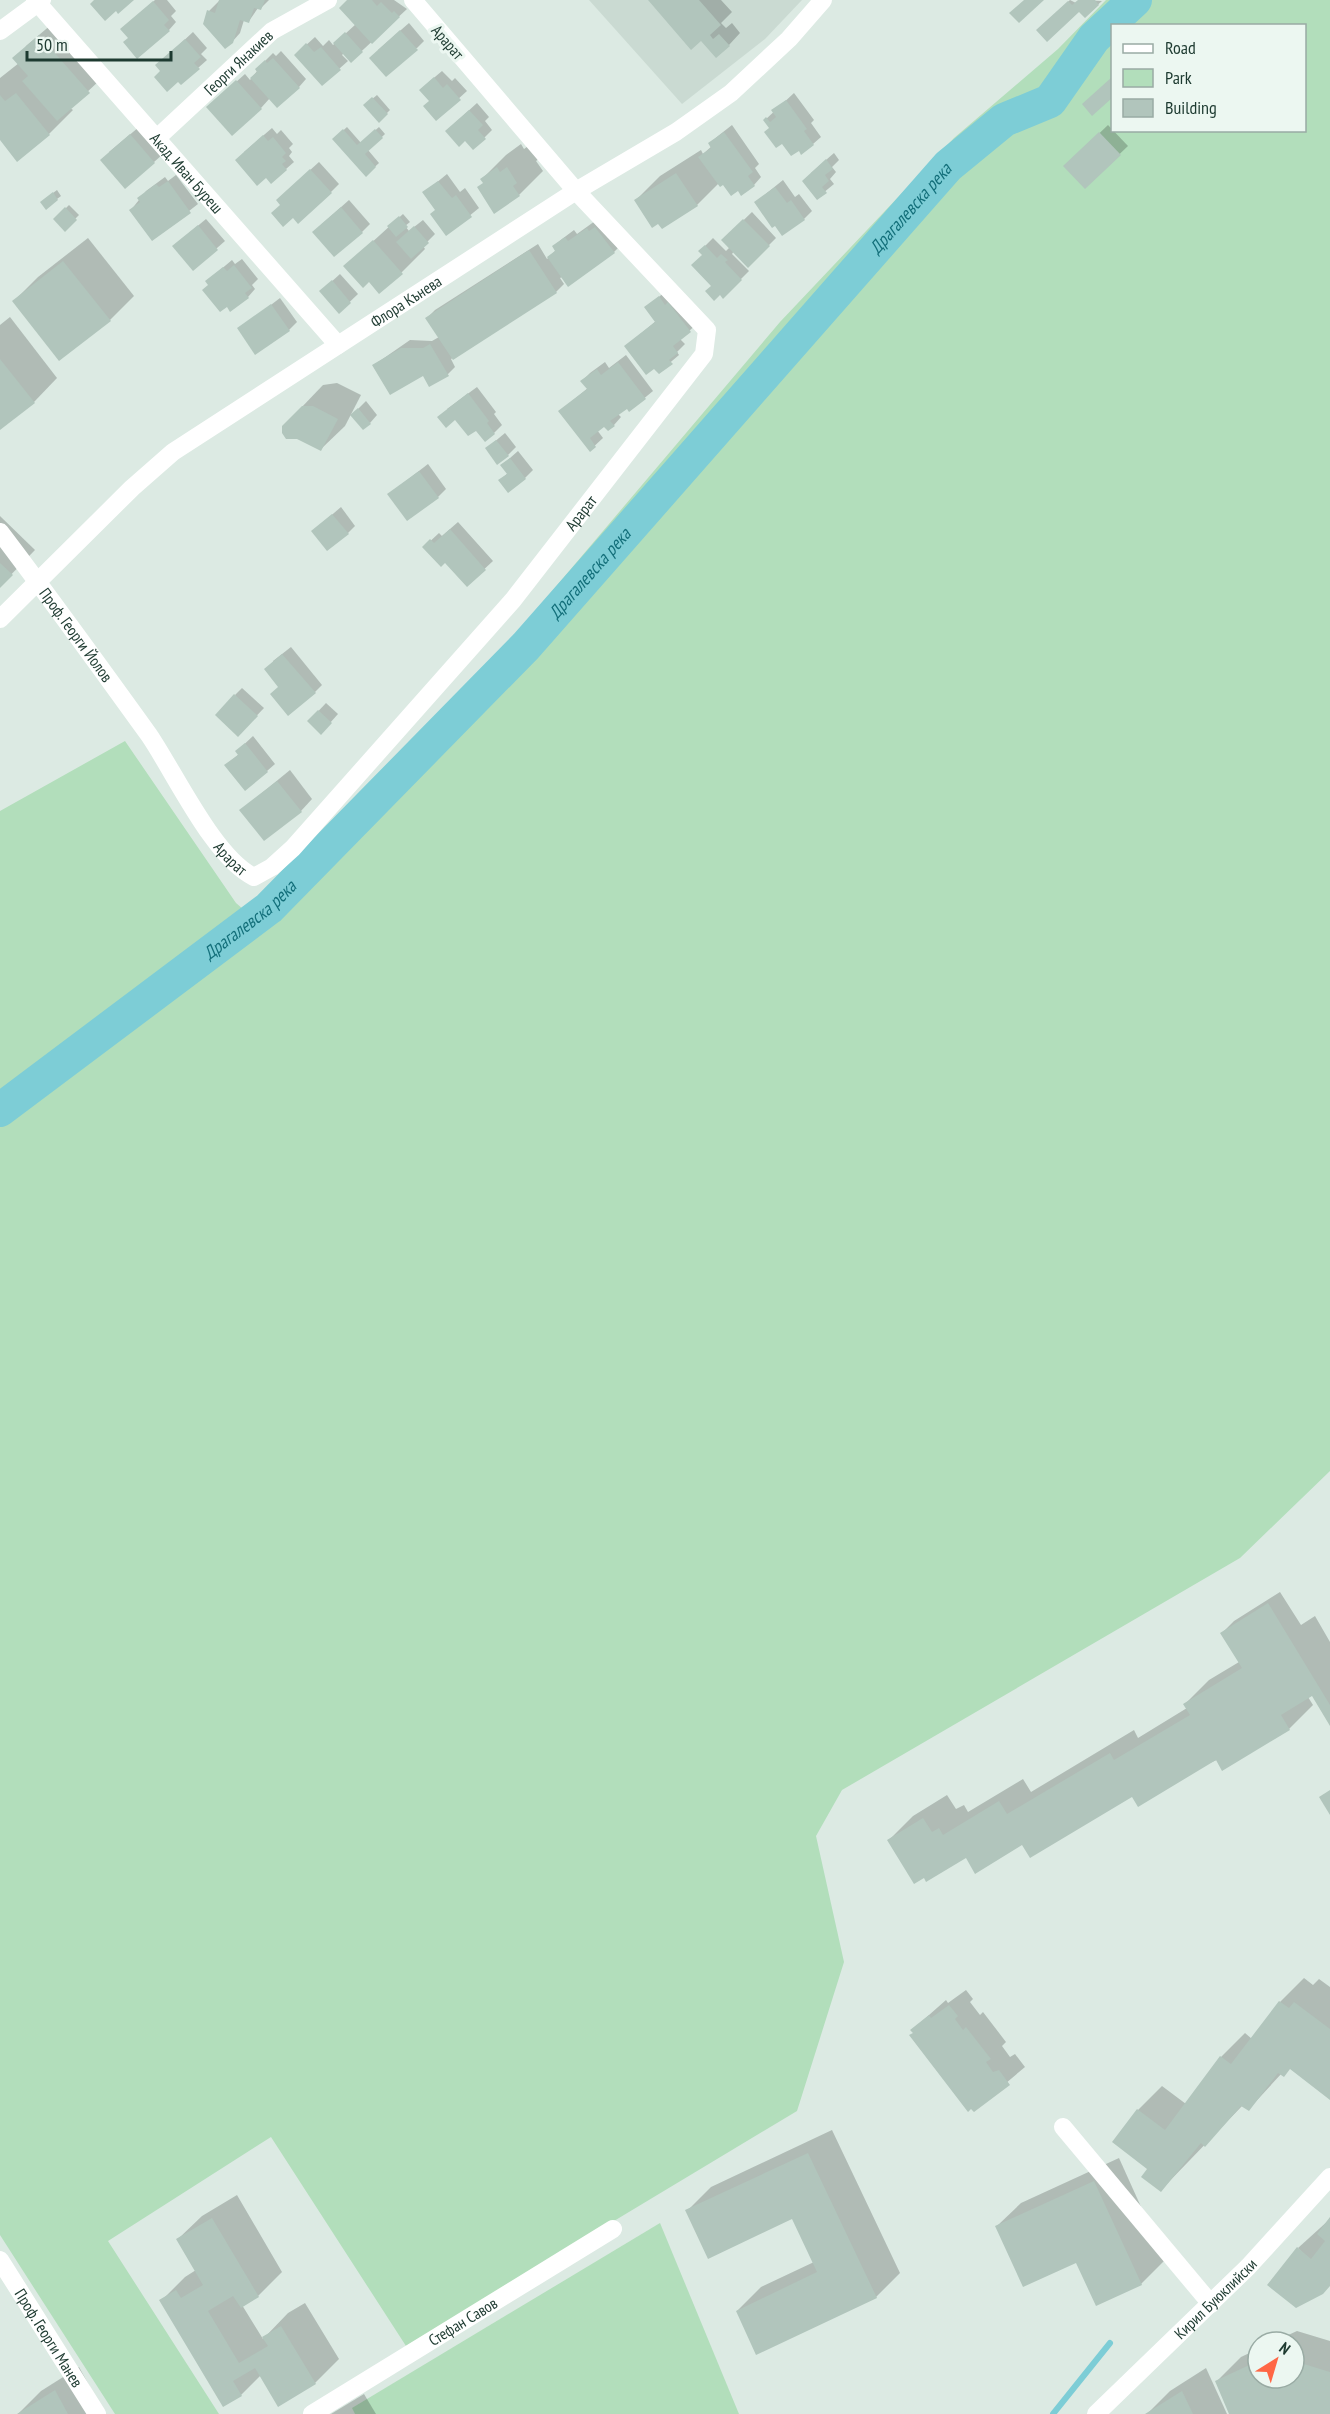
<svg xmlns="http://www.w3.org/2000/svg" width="1330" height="2414" font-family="'PT Sans Narrow',sans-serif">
	<rect width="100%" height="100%" fill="#dceae3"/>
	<!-- built -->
	<polygon fill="#cadad2" points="589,0 802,0 765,39 682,104"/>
	<!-- green -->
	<g fill="#b2debb" fill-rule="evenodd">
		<path d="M1106 0H1330V1471L1240 1558 842 1790 816 1836 844 1962 797 2111 406 2346 271 2137 108 2241 219 2414H115L0 2235V811L125 741 236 903 266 929 780 322 954 138 1058 49ZM1112 26H1304V130H1112Z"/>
		<polygon points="660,2223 739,2414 355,2414 352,2408"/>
	</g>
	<!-- shadow -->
	<g fill="#0003">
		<polygon points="155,0 167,0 176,11 171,16 176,22 169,30 130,38 130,22"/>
		<polygon points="220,0 269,0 261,8 258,8 249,21 244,20 240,33 232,42 209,11"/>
		<polygon points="349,0 394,0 407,9 351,61 344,53 342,55 348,61 322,84 304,47 315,37 323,46 329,40 333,45 356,24"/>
		<polygon points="650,0 721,0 732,12 721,23 726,28 732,23 740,33 729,45 701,39"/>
		<polygon points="1070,0 1076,3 1080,0 1102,1 1085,16 1079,10 1038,30"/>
		<polygon points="409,23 424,41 417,48 378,50"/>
		<polygon points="52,24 100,80 70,108 73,110 49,134 0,138 0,78 19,63 26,46"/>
		<polygon points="193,32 207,48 201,54 207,60 181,83 162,71 165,58"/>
		<polygon points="281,51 306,79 299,87 270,98 261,108 216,100 245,74 250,80 265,61 273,53 276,56"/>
		<polygon points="442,71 452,81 455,78 467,91 436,119 429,82"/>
		<polygon points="794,93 814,120 811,123 821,137 813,144 771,127 765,120"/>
		<polygon points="377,95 390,110 379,121 365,105"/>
		<polygon points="477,103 489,117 485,121 492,130 474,148 454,124"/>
		<polygon points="732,125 759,164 755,168 761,177 754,185 738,189 719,183 697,205 636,200 660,176 701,150 703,154 712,146 710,143 718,136"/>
		<polygon points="1108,125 1128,146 1085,187 1065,166"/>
		<polygon points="139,127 162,155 154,162 109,152"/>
		<polygon points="347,127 361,143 379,127 385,134 368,150 379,163 366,175 334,139"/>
		<polygon points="272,128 277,134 281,130 293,144 289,148 292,152 289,156 294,162 286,169 244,152"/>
		<polygon points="521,144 524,149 531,144 540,158 536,161 543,171 519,195 484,182 482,179 506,155"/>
		<polygon points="834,153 839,160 832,167 836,172 830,179 834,184 817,198 811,173"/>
		<polygon points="319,162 339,184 331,192 282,204 286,192"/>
		<polygon points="447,174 460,192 465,188 479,208 447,234 437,210 424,193"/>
		<polygon points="176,175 198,204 153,239 131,210 146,191 165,177 168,181"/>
		<polygon points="783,180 795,197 799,194 812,211 804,219 756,202"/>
		<polygon points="57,190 61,196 57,199 45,199"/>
		<polygon points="349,200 370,224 362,232 322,224"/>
		<polygon points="69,205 79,215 65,229 55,219"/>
		<polygon points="752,212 776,238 748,266 734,251 732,254 749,271 723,297 713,286 704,255 700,251 713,238 726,251 730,247 723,240"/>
		<polygon points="403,214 410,222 405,226 409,231 423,220 435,234 423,246 425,249 401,273 369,280 346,266"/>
		<polygon points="206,219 225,241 193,269 182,239"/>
		<polygon points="595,221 622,244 614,252 560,278 564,284 556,292 451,359 455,367 448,374 423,374 374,365 410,340 432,341 439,337 427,318 435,310 538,244 547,259 556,250 554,246 562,239 574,230 577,234"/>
		<polygon points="88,238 134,296 110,320 14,301 38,277"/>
		<polygon points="242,259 258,279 252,285 255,289 248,297 227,305 207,281 232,260 235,264"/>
		<polygon points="340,274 358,294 339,312 329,284"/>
		<polygon points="667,290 698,323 680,339 685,344 677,352 679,355 659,372 626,346 656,321 646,308"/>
		<polygon points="280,298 297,322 289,330 239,329"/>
		<polygon points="10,317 57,378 34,402 0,428 0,325"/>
		<polygon points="626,355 653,391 630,410 627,407 618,414 621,417 614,425 604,425 597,430 603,438 590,450 560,411 588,388 582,381 590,373 605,362 609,368"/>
		<polygon points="337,383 361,395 345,426 321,449 299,410 323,385"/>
		<polygon points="477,387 496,412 494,414 502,425 494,433 476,428 447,409"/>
		<polygon points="366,401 377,415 370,423 352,415"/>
		<polygon points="505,433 516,447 508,455 487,448"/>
		<polygon points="518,451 533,470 525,478 500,480 508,473 502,465"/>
		<polygon points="428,464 446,489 438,497 389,494"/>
		<polygon points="341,507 355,526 348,533 313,531"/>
		<polygon points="0,516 35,550 0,586"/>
		<polygon points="458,522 493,561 467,585 445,561 424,547 439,533 442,536"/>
		<polygon points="291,647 322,685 315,692 280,686 273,661"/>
		<polygon points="242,688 264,708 246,727 235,695"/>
		<polygon points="326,703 338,714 321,733 309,721"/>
		<polygon points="253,736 275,764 267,771 226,765 239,754 237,751"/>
		<polygon points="290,770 312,799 301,811 241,810"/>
		<polygon points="1280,1592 1301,1625 1315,1616 1330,1642 1330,1723 1313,1694 1308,1697 1313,1705 1289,1729 1023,1843 966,1856 889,1840 913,1816 947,1795 956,1809 964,1805 968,1812 1023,1779 1031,1792 1134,1730 1138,1738 1187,1708 1185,1704 1209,1680 1239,1662 1222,1633 1234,1621"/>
		<polygon points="1304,1978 1313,1985 1319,1979 1330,1987 1330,2098 1291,2068 1282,2073 1249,2109 1243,2105 1161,2190 1150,2168 1114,2142 1138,2110 1162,2086 1186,2104 1221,2057 1245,2033 1252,2039 1280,2002"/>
		<polygon points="966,1990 973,1999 970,2002 980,2015 983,2012 1006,2042 1002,2046 1010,2057 1015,2054 1025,2067 974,2110 912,2030 946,2000 948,2003"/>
		<polygon points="832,2130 900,2273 876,2297 737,2311 761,2287 814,2262 793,2217 687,2211 711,2187"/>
		<polygon points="1119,2158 1165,2260 1141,2284 1077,2261 997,2226 1021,2203"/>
		<polygon points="237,2195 282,2272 258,2296 242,2305 263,2339 288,2313 305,2303 339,2359 315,2383 261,2375 241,2395 223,2405 161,2301 185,2277 196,2270 178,2239 202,2216"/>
		<polygon points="1330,2219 1330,2285 1298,2248"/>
		<polygon points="1297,2331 1330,2341 1330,2414 1231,2414 1217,2381 1241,2357 1258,2349 1258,2378 1294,2378 1294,2342 1273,2342"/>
		<polygon points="79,2367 105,2414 18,2414 41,2391"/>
		<polygon points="1206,2368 1227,2414 1147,2414 1170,2391"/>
		<polygon points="364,2394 376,2414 331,2414"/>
	</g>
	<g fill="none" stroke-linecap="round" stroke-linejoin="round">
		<!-- stream -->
		<polyline stroke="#7dcdd6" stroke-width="6" points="1053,2414 1110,2343"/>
		<!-- river -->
		<path stroke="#7dcdd6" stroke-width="34" id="s1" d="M0 1110 269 908 526 646 948 166 1004 120 1050 101 1094 38 1135 0"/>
	</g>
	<!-- building -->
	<g fill="#b1c5bc">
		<polygon points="94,0 134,0 118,14 116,11 105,21 90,4"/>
		<polygon points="219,0 265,0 261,10 254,8 249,23 240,20 233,43 225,49 203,24 207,10 215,13"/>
		<polygon points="347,0 372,0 377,6 381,2 392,13 394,11 400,17 372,44 339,8"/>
		<polygon points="648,0 699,0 721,25 710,35 713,39 719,34 730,46 716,58 701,41 691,50"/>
		<polygon points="1024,0 1044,0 1019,23 1009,13"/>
		<polygon points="1078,0 1095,0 1099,5 1085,18 1079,12 1047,42 1036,30 1068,1 1072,5"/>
		<polygon points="153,1 169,20 164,25 170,31 137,59 123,42 128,38 120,29"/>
		<polygon points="400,30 418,50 386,77 369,58"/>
		<polygon points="345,32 363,52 351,63 333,43"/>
		<polygon points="39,35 90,93 57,121 22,81 28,76 12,58"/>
		<polygon points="185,39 201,57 194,63 200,69 181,85 178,82 167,92 154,77 160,71 155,65"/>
		<polygon points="306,43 314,52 321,47 341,70 322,86 294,55"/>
		<polygon points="273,58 300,88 277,108 250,78 257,72 255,69 265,60 267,63"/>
		<polygon points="434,77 443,88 447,84 461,100 436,121 423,106 429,101 419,90"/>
		<polygon points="1112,77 1112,98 1092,116 1082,104"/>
		<polygon points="236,80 262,109 232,136 206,107"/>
		<polygon points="16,93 50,135 17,162 0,140 0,95 5,101"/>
		<polygon points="372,97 388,114 379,123 363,105"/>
		<polygon points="786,100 807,129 804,131 814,145 801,155 799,151 791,156 782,144 776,148 764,132 769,128 763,120 766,117 770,122 776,117 771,110"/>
		<polygon points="469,110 483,125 478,130 486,139 473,150 465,141 459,147 445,131"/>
		<polygon points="343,129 357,145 375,129 383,138 365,154 376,167 366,177 332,139"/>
		<polygon points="724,132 753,172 748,176 755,186 741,196 738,191 731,196 723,185 720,187 698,157 711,148 708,143"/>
		<polygon points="1099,132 1121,155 1085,189 1063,166"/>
		<polygon points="130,134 155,163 125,189 100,160"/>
		<polygon points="263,135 268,141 273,137 286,153 282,157 286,161 282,164 287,170 271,184 266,178 257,186 235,160"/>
		<polygon points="826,159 833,169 825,175 829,181 822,187 827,193 817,200 802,181"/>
		<polygon points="497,167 500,172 507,167 517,183 513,186 520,196 494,214 477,187 483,183 480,179"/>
		<polygon points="310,169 332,193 298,224 293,218 283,227 271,213 280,205 276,200"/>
		<polygon points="676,173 698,206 662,229 658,224 652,228 634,200"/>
		<polygon points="168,181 191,213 152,241 129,210 140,202 137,198 156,184 159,187"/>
		<polygon points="438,181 452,198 456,195 472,217 446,236 430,214 435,210 422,192"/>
		<polygon points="775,187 787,203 791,200 805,220 782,236 775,226 772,228 754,202"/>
		<polygon points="53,192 58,200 46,210 40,202"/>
		<polygon points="65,207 77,220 65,232 53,219"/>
		<polygon points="341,207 363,233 334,257 312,232"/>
		<polygon points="399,216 408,227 396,237 387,226"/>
		<polygon points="743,219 770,246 748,268 721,240"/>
		<polygon points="198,225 218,250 193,271 172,246"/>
		<polygon points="414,226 429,243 411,259 396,242"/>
		<polygon points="595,227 615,253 568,287 547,257 555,251 552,246 565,237 568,241 587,228 589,231"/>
		<polygon points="373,240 403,274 379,294 369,282 363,288 343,266"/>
		<polygon points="705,245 717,258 721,254 728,260 725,262 742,280 723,299 720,295 714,301 705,291 711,286 691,265 702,255 698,251"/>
		<polygon points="529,250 557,293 453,360 425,318"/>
		<polygon points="63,261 111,321 59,361 12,301"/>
		<polygon points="234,265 252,288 245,293 249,298 230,312 227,307 220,312 202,290 208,285 205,281 223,267 227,271"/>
		<polygon points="332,280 351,303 339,314 319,291"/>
		<polygon points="659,296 665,305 668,302 691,332 673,346 678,353 669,360 673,364 659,374 654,369 646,375 624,346 655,322 644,307"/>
		<polygon points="271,304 290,331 255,355 237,328"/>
		<polygon points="430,344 449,376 429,387 423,376 390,395 372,365 401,348 423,348"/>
		<polygon points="0,359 35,403 0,430"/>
		<polygon points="618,362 646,399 629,412 627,409 610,421 615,426 608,431 604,427 590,438 596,447 590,452 558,411 587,389 580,381 597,369 601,375"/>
		<polygon points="468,393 489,421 487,423 495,434 485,442 476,431 468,436 455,420 446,428 437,417"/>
		<polygon points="302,406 313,406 338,419 321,451 297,439 286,439 282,433 282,426"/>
		<polygon points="358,408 371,424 363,430 350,415"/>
		<polygon points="496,440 509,456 497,465 485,448"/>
		<polygon points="510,458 526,479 508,493 498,480 507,474 500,465"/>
		<polygon points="419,471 439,498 407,521 387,494"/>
		<polygon points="332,514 349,534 327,551 311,531"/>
		<polygon points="450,529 486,570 467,587 445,563 441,567 422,547 430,539 434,543"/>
		<polygon points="0,563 13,575 0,588"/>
		<polygon points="282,654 316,693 288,716 270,694 278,687 264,669"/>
		<polygon points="234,694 258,716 238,737 215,715"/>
		<polygon points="318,710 332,723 321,735 307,721"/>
		<polygon points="245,743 268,772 245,791 224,765 238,755 235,751"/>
		<polygon points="277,781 302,812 264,841 239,810"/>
		<polygon points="1268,1603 1330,1705 1330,1726 1312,1696 1281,1715 1290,1730 1222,1771 1216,1760 1138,1807 1132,1797 1030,1858 1022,1845 975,1874 966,1858 926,1882 924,1878 914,1884 887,1840 923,1818 932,1832 939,1828 943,1835 999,1801 1007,1814 1110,1753 1114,1760 1190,1715 1183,1704 1242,1668 1220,1633"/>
		<polygon points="1330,1790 1330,1815 1319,1797"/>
		<polygon points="1279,2001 1289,2008 1294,2002 1330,2029 1330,2100 1290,2069 1284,2077 1278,2073 1249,2111 1241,2106 1205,2147 1201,2143 1161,2192 1141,2177 1147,2169 1112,2142 1137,2109 1165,2130 1220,2056 1231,2064"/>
		<polygon points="949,2005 958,2016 955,2019 963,2030 966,2027 991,2059 986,2062 993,2072 999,2070 1010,2085 974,2112 971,2109 968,2112 909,2035 913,2033 910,2030 929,2015 931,2018"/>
		<polygon points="808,2153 877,2298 756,2355 736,2311 817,2272 792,2219 708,2259 685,2210"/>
		<polygon points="1094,2181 1142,2285 1096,2306 1076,2263 1023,2287 995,2226"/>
		<polygon points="1330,2217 1330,2286 1323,2294 1296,2308 1267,2285 1297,2247 1311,2259 1325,2241 1317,2234"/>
		<polygon points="212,2218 259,2297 241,2308 233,2296 208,2311 239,2363 268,2346 262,2337 281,2326 316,2384 278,2407 255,2368 233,2381 242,2396 223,2407 159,2300 176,2290 181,2298 203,2285 176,2239"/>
		<polygon points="1258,2361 1258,2378 1294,2378 1294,2361 1330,2372 1330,2414 1229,2414 1215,2381"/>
		<polygon points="55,2390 68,2414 17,2414"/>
		<polygon points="1182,2391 1193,2414 1145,2414"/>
	</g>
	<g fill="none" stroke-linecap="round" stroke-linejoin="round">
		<!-- minor -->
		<g stroke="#fff" stroke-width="18">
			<path id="s2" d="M35 0 338 345"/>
			<polyline points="0,31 42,0"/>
			<path id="s3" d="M157 138 272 31 328 0"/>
			<path id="s4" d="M0 532C51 599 100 667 149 735 175 773 214 858 254 877L272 867 293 848 513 600 704 354 707 330 576 191 413 0"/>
			<path id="s5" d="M0 619 132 488 173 452 576 191 676 132 731 93 789 39 823 0"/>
			<polyline points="1063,2127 1211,2304"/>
			<path id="s6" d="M0 2260 97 2414"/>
			<path id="s7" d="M312 2414 613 2229"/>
			<path id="s8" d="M1096 2414 1248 2267 1330 2177"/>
		</g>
	</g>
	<g text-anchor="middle" stroke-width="6" stroke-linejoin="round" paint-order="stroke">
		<!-- street labels -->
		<g font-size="16" fill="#1d3a30" stroke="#ecf7f1">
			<text transform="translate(448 42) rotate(49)" y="6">Арарат</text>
			<text dy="6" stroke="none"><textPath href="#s3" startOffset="111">Георги Янакиев</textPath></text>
			<text dy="6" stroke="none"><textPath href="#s2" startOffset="230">Акад. Иван Буреш</textPath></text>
			<text dy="6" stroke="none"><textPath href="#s5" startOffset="518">Флора Кънева</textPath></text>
			<text dy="6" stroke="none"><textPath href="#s4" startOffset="921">Арарат</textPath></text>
			<text dy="6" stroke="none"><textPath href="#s4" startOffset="128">Проф. Георги Йолов</textPath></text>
			<text dy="6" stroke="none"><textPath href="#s4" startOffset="400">Арарат</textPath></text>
			<text dy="6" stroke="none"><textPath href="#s8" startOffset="166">Кирил Буюклийски</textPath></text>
			<text dy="6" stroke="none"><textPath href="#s7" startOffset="177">Стефан Савов</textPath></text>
			<text dy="6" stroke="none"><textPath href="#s6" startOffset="92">Проф. Георги Манев</textPath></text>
		</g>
		<!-- water labels -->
		<g font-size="18" font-style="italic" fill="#136f7a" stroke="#ecf7f1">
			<text dy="6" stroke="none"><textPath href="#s1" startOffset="1286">Драгалевска река</textPath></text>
			<text dy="6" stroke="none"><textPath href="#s1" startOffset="800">Драгалевска река</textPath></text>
			<text dy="6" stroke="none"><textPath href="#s1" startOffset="314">Драгалевска река</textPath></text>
		</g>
	</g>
	<!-- legend -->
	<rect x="1111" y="24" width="195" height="108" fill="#ecf7f1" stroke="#99aba4" stroke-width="1.5"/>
	<rect x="1123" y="44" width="30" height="9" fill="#ffffff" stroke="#99aba4" stroke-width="1.5"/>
	<text x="1165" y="54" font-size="18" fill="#1d3a30">Road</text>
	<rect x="1123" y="69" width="30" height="18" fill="#b2debb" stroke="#99aba4" stroke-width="1.5"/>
	<text x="1165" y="84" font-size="18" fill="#1d3a30">Park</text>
	<rect x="1123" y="99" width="30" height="18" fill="#b1c5bc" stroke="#99aba4" stroke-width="1.5"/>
	<text x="1165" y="114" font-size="18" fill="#1d3a30">Building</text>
	<!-- north arrow -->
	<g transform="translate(1276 2360) rotate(37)"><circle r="28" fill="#ecf7f1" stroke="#99aba4" stroke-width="1.5"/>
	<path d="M0-4.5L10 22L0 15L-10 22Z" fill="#ff6745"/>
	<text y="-9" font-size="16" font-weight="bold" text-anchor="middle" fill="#1d3a30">N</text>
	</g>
	<!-- scale -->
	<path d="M27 51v9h144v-9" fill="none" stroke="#1d3a30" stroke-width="3"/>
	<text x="36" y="51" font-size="18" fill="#1d3a30" stroke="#ecf7f1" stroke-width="4.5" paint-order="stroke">50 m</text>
</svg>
